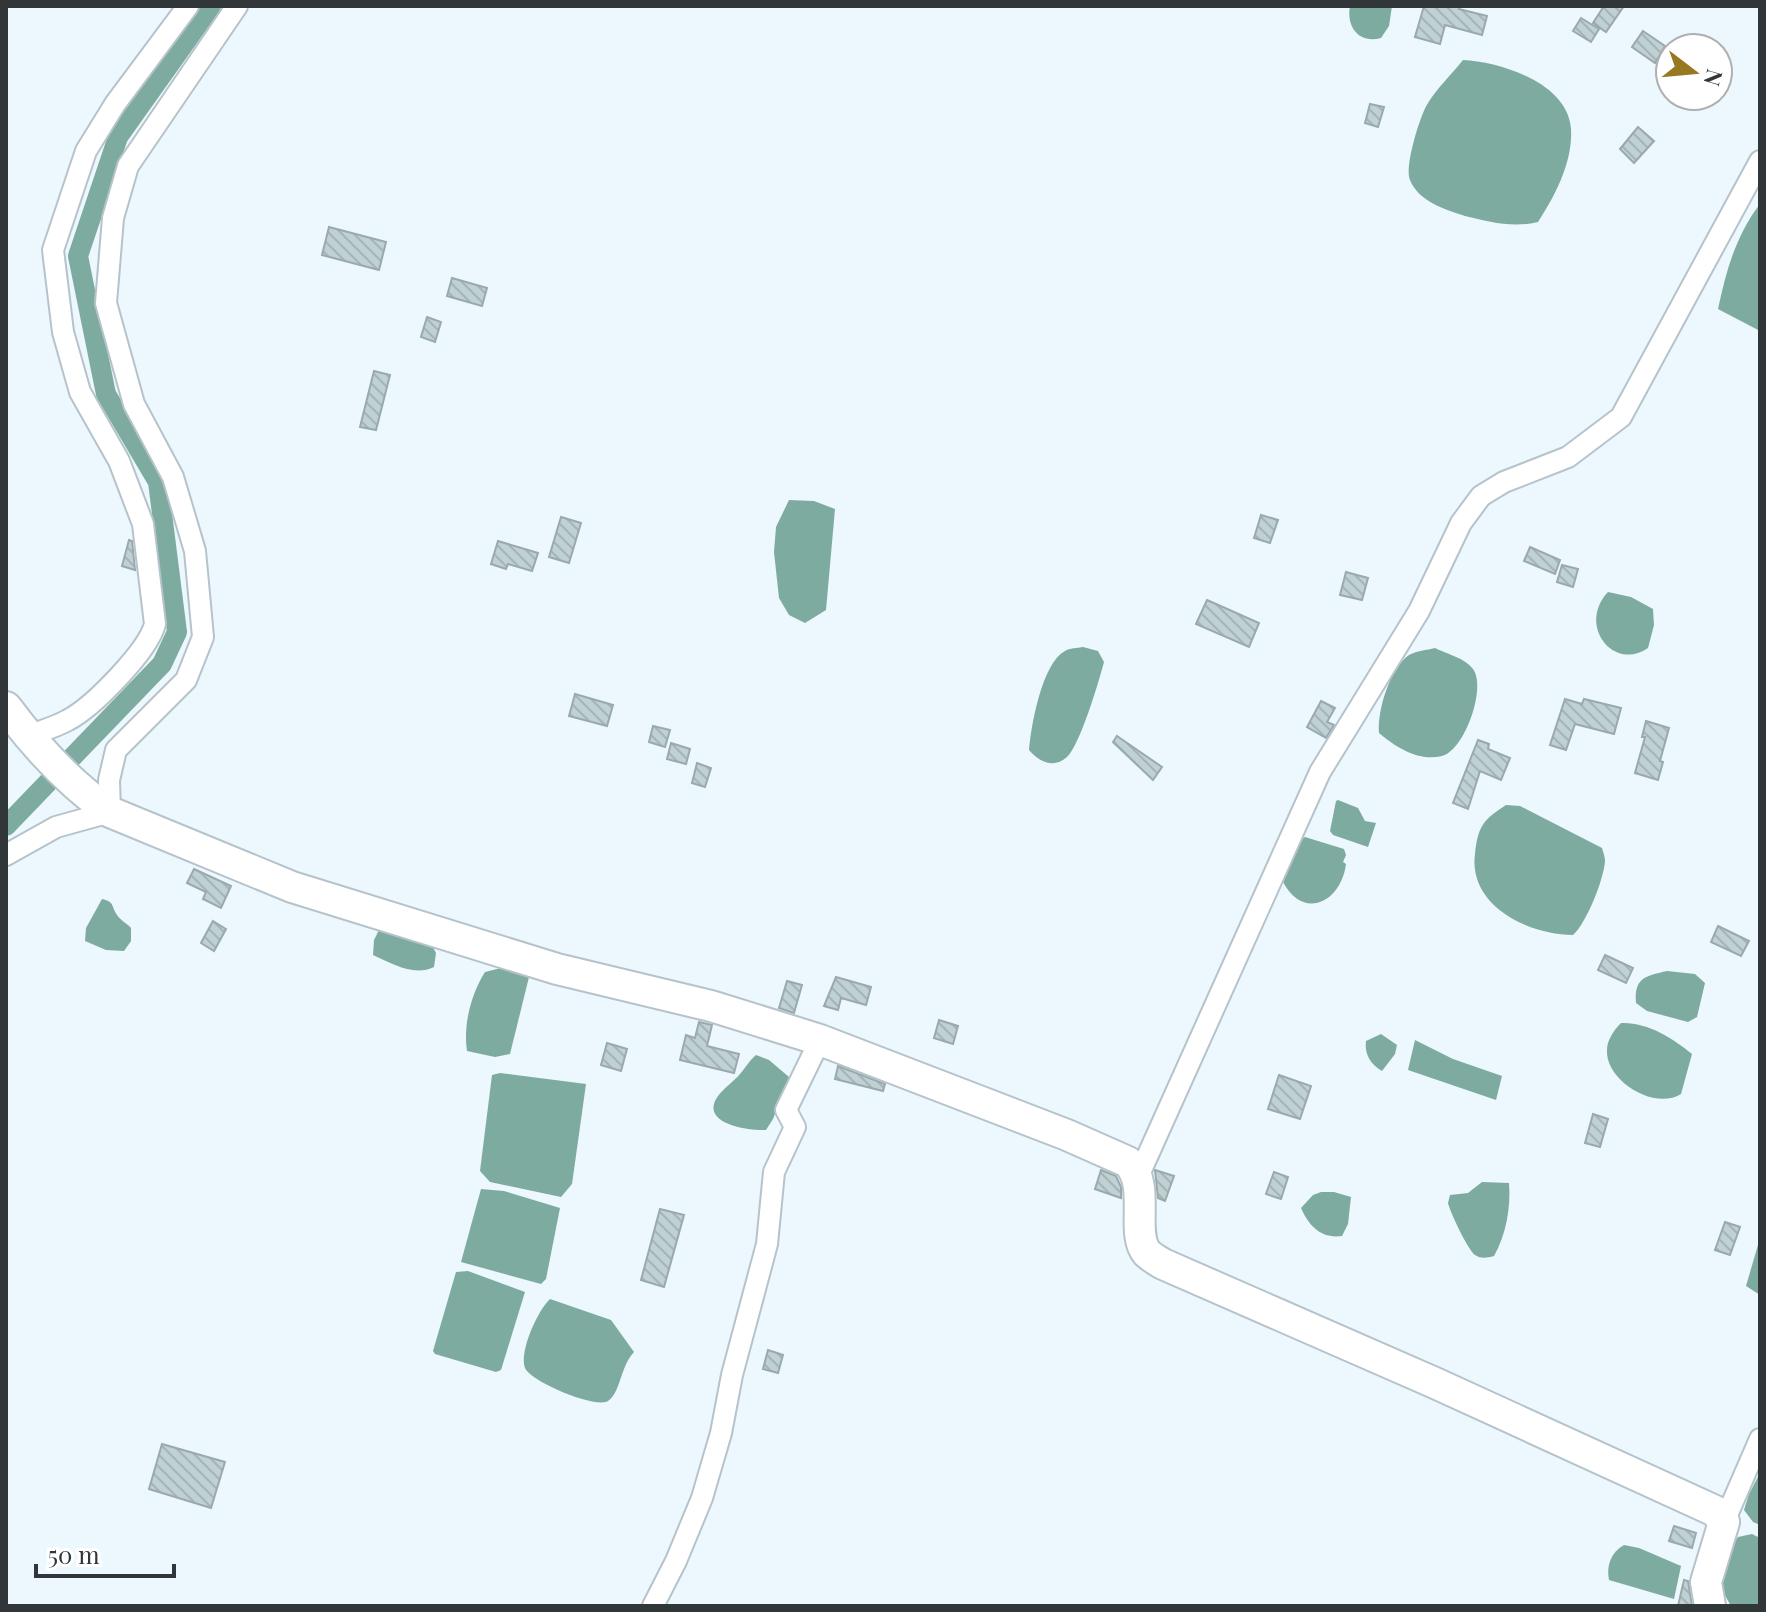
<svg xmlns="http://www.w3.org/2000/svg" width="1766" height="1612" font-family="'Playfair Display',serif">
	<defs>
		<pattern id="building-back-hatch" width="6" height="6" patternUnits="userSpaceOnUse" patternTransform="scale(2)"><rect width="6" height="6" fill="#c0d1d3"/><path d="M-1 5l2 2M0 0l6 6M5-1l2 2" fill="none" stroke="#a5b4b6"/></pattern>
	</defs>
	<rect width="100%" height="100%" fill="#ecf7fe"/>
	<!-- water -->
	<g fill="#7eab9f">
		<path d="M1350 6H1392L1389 26 1381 38C1359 44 1346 27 1350 6Z"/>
		<path d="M1463 60C1501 62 1568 83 1571 129 1573 162 1555 196 1538 222 1513 228 1489 222 1465 216 1446 210 1418 201 1410 180 1404 168 1420 115 1428 103 1437 88 1452 74 1463 60Z"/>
		<path d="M1760 204V331L1718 309C1726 271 1736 235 1760 204Z"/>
		<polygon points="789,500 814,501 835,509 826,610 805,623 789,615 779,598 774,552 776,527"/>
		<path d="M1608 592 1631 597 1653 609 1654 625 1648 648C1613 672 1577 625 1608 592Z"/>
		<path d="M1083 647 1098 651 1104 662C1099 681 1080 745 1067 757 1054 769 1039 762 1029 750 1031 726 1042 663 1065 651 1069 648 1078 648 1083 647Z"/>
		<path d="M1435 648C1447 654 1465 658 1473 669 1487 688 1464 751 1442 756 1418 762 1396 747 1379 733 1377 711 1390 668 1409 655 1416 651 1427 650 1435 648Z"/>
		<polygon points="1338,800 1358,808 1365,821 1376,823 1368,847 1333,835 1330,831 1336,801"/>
		<path d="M1506 805 1520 806 1602 848C1603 852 1605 856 1605 861 1604 879 1586 924 1573 935 1529 935 1468 906 1475 854 1478 826 1483 820 1506 805Z"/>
		<path d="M1305 837 1344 849 1346 855 1343 862 1346 864C1341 902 1304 921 1283 882L1299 841Z"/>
		<path d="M102 899C115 902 111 906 117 915 120 920 128 924 131 928V941L124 951 106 950 85 941 86 928Z"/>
		<path d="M381 926 428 938 436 953 434 967C414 977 391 963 373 955L374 940Z"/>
		<path d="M509 966 530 973 510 1054 495 1057 467 1051C463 1025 471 994 485 972Z"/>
		<path d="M1667 971 1695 974 1705 983 1697 1017 1688 1022 1647 1011 1636 1003C1634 978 1645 976 1667 971Z"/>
		<path d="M1621 1023C1647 1022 1673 1038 1692 1054L1681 1094C1654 1111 1605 1080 1607 1050 1607 1040 1614 1030 1621 1023Z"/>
		<path d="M1381 1034 1397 1045 1395 1054 1382 1071C1371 1065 1364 1054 1366 1041Z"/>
		<polygon points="1415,1040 1453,1059 1502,1076 1496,1100 1408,1070"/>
		<path d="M756 1055 769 1060 789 1077 773 1119 766 1130C749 1131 698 1124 718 1096 724 1088 734 1081 740 1074 746 1067 749 1061 756 1055Z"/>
		<polygon points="500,1073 586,1084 572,1184 561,1197 490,1182 480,1171 492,1075"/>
		<path d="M1482 1182 1509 1183C1511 1207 1506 1235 1494 1256 1487 1258 1481 1259 1475 1255 1468 1250 1450 1212 1448 1203L1450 1195 1468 1193Z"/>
		<polygon points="481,1189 504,1191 560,1208 546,1279 541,1284 461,1262"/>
		<path d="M1321 1192H1334L1351 1197 1348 1224 1342 1236C1321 1239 1309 1226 1301 1208L1313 1195Z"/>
		<polygon points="1760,1238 1760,1295 1746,1286"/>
		<polygon points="468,1271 525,1292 501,1370 496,1372 435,1354 433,1351 456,1272"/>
		<path d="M550 1299 611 1320 634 1352C620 1367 621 1392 608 1401 596 1409 531 1382 525 1368 519 1351 538 1310 550 1299Z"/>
		<polygon points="1760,1473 1760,1525 1753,1522 1744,1510 1749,1494"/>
		<polygon points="1752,1534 1760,1538 1760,1606 1731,1606 1719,1585 1731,1546 1738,1537"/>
		<path d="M1624 1545 1639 1548 1681 1566 1674 1599 1609 1580C1606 1566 1611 1552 1624 1545Z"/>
	</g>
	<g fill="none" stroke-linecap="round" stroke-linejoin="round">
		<!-- canal -->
		<polyline stroke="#7eab9f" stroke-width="20" points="6,826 162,664 177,632 158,482 106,394 78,256 118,137 211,6"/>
	</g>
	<!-- building -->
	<g fill="url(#building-back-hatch)" stroke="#9aaaac" stroke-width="2">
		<polygon points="1424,6 1460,6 1459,9 1487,16 1482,35 1445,25 1440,44 1415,37"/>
		<polygon points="1604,6 1624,6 1606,32 1593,23"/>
		<polygon points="1581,18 1599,29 1591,42 1573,31"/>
		<polygon points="1643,31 1665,46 1655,63 1632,47"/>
		<polygon points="1370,104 1384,107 1378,127 1365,123"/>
		<polygon points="1638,127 1654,141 1634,163 1620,149"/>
		<polygon points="329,227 386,242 379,270 322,255"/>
		<polygon points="452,278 487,288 482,306 447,296"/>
		<polygon points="427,317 441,322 435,342 421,337"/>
		<polygon points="374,371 390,375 376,430 360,427"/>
		<polygon points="1261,515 1278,520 1270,543 1254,538"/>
		<polygon points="561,517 581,523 569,563 549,557"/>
		<polygon points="129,540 132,541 135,570 122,566"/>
		<polygon points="498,541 538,553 532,571 508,564 506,569 491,564"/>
		<polygon points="1530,547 1560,560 1555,574 1524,561"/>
		<polygon points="1562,565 1578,569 1573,587 1557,582"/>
		<polygon points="1346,572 1368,578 1362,600 1340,595"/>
		<polygon points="1207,600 1259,623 1249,647 1196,624"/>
		<polygon points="575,694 613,705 607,726 569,716"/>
		<polygon points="1565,699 1582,704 1584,699 1621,708 1614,734 1575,724 1566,750 1550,745"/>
		<polygon points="1321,701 1335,708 1327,722 1334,725 1326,738 1307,727"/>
		<polygon points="1646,721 1669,728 1660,761 1663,762 1658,780 1635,773 1645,737 1642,737"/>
		<polygon points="653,726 670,730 665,747 649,742"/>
		<polygon points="1117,736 1162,767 1153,780 1113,742"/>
		<polygon points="1478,740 1489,744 1488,749 1510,758 1501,780 1480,771 1468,809 1453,803"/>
		<polygon points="671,743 690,749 686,764 667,759"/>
		<polygon points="697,763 711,768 705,787 692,783"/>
		<polygon points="194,869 231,886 221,908 203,899 206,892 187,883"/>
		<polygon points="213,921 226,929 214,951 201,943"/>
		<polygon points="1718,926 1749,941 1741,956 1711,942"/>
		<polygon points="1605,955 1633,968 1626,983 1598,970"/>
		<polygon points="836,977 871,987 866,1005 841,998 838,1010 824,1006"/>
		<polygon points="787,981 802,985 794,1013 779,1008"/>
		<polygon points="939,1020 958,1026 953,1044 934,1038"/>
		<polygon points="699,1022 712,1025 707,1046 739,1054 734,1073 680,1060 686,1035 695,1038"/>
		<polygon points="607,1043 627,1049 621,1071 601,1065"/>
		<polygon points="838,1066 885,1084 883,1091 835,1079"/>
		<polygon points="1279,1075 1311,1086 1300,1119 1268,1109"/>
		<polygon points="1593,1114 1608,1119 1600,1147 1585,1143"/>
		<polygon points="1101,1170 1116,1176 1121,1187 1121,1198 1095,1189"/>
		<polygon points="1155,1170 1174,1176 1165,1201 1158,1198"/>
		<polygon points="1274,1172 1288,1177 1281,1199 1266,1194"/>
		<polygon points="660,1209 684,1215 664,1287 641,1280"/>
		<polygon points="1725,1222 1740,1227 1730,1255 1715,1250"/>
		<polygon points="768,1350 783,1355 778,1373 763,1369"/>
		<polygon points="162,1444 225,1462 211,1508 149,1489"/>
		<polygon points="1674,1526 1696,1533 1692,1548 1669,1541"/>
		<polygon points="1684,1580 1688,1581 1692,1606 1678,1606"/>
	</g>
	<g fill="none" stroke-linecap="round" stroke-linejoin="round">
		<!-- street casing -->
		<g stroke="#b6c3cb" stroke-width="24">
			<g id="street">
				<path d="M27 736C41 731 56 727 68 720 93 707 148 651 155 624L143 524 119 461 80 392 63 332 53 250 86 151 115 104 188 6"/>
				<polyline points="6,855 56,827 110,812 109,780 116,750 186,680 203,637 195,551 173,477 134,404 106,303 113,218 128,166 237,6"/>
				<polyline points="1138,1177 1320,772 1419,611 1461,523 1481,496 1504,482 1568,457 1621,417 1760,161"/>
				<polyline points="1724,1522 1760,1439"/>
				<polyline points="653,1606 676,1561 702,1498 721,1433 732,1375 767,1244 774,1172 795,1127 786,1110 820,1040"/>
			</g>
		</g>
		<!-- secondary casing -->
		<g stroke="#b6c3cb" stroke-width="34">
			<path id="secondary" d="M6 707C35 746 70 784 110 812L292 887 557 969 711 1006 820 1040 1067 1135 1128 1162C1151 1186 1130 1233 1147 1253 1151 1257 1158 1261 1163 1264L1435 1383 1715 1511 1724 1522 1706 1582 1710 1606"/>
		</g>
		<!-- street -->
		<use href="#street" stroke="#fff" stroke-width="20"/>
		<!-- secondary -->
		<use href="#secondary" stroke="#fff" stroke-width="30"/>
	</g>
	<!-- border -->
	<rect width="1766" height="1612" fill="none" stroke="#313639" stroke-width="16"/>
	<!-- north arrow -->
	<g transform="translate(1694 72) rotate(106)"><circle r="38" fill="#ffffff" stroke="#adafb0" stroke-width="2"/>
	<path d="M0-6L14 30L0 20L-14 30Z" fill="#997822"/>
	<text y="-12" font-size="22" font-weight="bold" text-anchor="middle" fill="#313639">N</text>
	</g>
	<!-- scale -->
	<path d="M36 1564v12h138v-12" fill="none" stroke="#313639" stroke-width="4"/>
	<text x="48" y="1564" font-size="24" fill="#313639" stroke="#ffffff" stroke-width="6" paint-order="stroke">50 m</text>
</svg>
